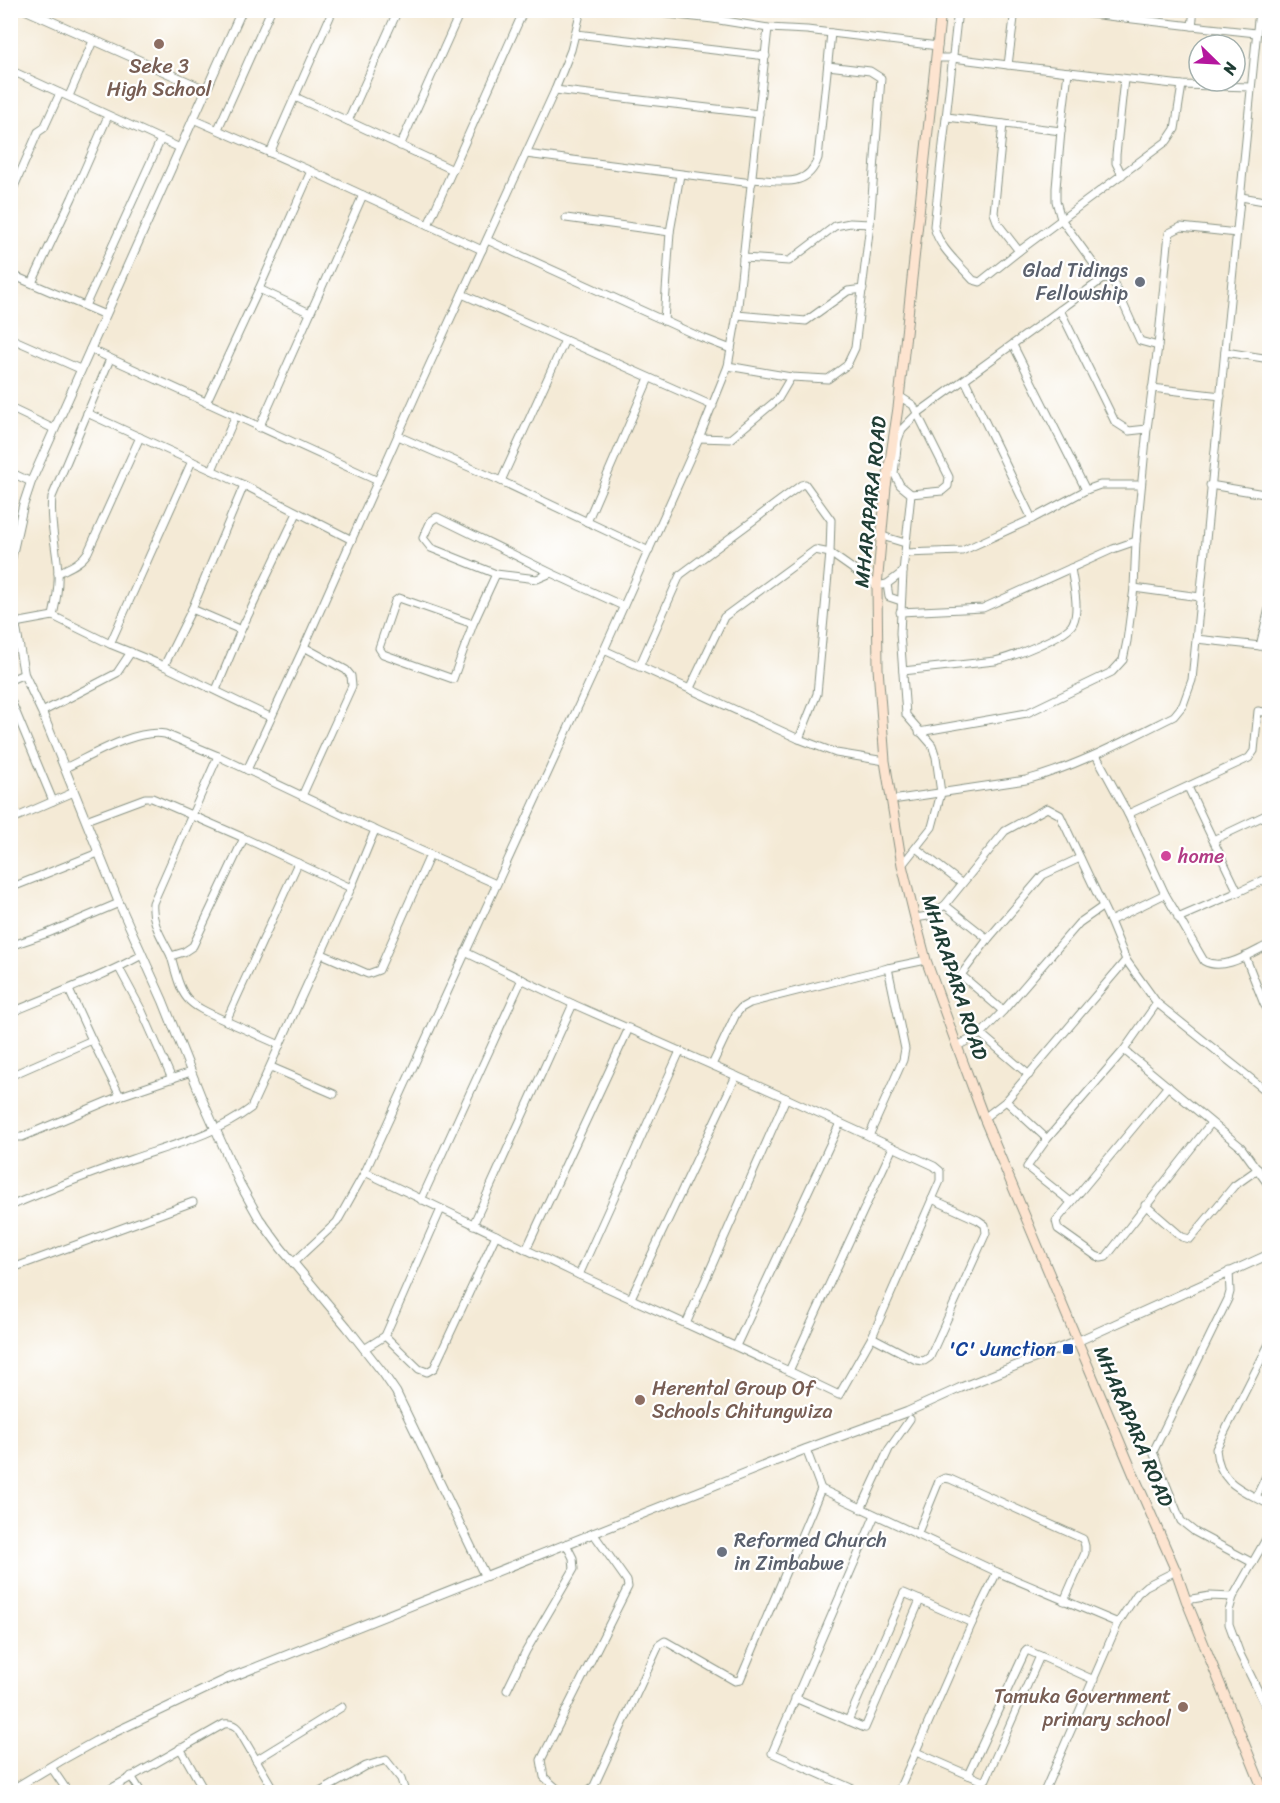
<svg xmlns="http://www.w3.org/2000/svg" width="1280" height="1803" font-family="Sriracha,sans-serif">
	<rect width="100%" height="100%" fill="#fff"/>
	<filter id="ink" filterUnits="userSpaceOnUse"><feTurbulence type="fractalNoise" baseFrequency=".0167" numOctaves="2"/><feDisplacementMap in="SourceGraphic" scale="12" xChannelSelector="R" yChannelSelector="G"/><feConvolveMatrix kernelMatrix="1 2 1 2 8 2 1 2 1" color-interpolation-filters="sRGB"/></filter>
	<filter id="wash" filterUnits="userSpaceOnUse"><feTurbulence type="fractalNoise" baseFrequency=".008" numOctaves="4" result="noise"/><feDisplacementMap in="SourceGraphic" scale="24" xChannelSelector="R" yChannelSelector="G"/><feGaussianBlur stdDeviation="1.35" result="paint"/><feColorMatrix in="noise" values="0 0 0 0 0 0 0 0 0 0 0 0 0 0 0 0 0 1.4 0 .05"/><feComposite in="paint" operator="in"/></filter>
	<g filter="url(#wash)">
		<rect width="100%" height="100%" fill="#f4ead6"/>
	</g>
	<g filter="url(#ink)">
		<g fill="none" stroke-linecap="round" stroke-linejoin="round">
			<!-- minor casing -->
			<g stroke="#8a9485" stroke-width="9">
				<g id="minor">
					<polyline points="398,10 348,121 453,170"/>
					<polyline points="631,10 713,19 768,28 807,30 938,46"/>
					<path d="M958 10 934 226C938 247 959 264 973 280L980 282 985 278 1019 251 1167 141 1175 129 1182 85"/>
					<polyline points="1015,10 1008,65 1182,85 1250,87"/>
					<polyline points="1057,10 1192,26 1194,10"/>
					<polyline points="1192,26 1256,33"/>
					<polyline points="576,34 766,56"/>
					<polyline points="936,58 953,58 1008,65"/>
					<polyline points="10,70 180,148"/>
					<polyline points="1068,72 1061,131 1056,188 1056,201 1061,219 1104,278"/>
					<polyline points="555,90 759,114"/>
					<polyline points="69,96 93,41"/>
					<polyline points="295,97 348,121"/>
					<polyline points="947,117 1061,131"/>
					<polyline points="193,119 311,171 482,250"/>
					<polyline points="1003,124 994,213 998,224 1019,251"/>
					<polyline points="218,129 271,10"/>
					<polyline points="400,146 461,10"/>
					<polyline points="270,153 333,10"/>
					<polyline points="526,154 752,183"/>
					<polyline points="1122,175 1116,163 1116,155 1124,79"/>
					<path d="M752 179C780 180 807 190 818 158L831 33"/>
					<polyline points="10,196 38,132 44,128 60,93"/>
					<polyline points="1241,197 1270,202"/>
					<polyline points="566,218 670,232"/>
					<polyline points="428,225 524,10"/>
					<polyline points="487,240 700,337 731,349"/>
					<polyline points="743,258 789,261 835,226 850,223 870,224"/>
					<polyline points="10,274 105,315"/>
					<polyline points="32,283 72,198 108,116"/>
					<polyline points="259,289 310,313"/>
					<polyline points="462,294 713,406"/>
					<polyline points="85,306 161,139"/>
					<polyline points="1060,310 1115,422 1129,431 1147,429"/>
					<polyline points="737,315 806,321 848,291 863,289"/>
					<polyline points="664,321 670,232 680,175"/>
					<polyline points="10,338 80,369"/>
					<polyline points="1013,345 1086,490"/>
					<polyline points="90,349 378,481"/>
					<polyline points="1225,352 1270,359"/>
					<polyline points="728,366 791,377 828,379 847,365 855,348 870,224 881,78 870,71 828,66"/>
					<polyline points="965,380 1032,519"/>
					<polyline points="1152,388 1221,396"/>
					<polyline points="899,396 913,405 949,477 948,486 942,491 911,494"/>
					<polyline points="206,403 259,289 311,171"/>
					<polyline points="10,408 54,429"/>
					<polyline points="87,413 244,485 352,540"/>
					<polyline points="259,428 363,195"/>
					<polyline points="398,436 501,481 649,551"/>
					<polyline points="699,438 730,439 778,399 791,377"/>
					<polyline points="212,470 235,417"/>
					<polyline points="10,472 31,482"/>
					<polyline points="501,481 565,340"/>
					<polyline points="1210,485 1270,495"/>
					<polyline points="587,522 649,378"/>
					<polyline points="882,536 905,543"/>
					<polyline points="905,553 962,551 1032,519 1086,490 1100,485 1141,485"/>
					<path d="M58 573C70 567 81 563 88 552L140 437"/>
					<polyline points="551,573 437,517 431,521 423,538 431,548 496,574 537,579 551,573 623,606"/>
					<polyline points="887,584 889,597 901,601"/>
					<polyline points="1134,588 1200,597"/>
					<polyline points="192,609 241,630"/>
					<polyline points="900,612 983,608 1113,549 1136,541"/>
					<path d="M53 616C56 602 59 587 58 573 57 547 49 523 52 497L110 359"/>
					<polyline points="15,623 53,616 110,644 164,666 270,717"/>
					<polyline points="473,624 399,598 395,601 379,648 383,654 453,679 473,624 496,574"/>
					<polyline points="1196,639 1270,647"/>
					<polyline points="110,644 192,461"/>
					<polyline points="1260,646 1270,604"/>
					<polyline points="604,650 799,739 836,753 885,761"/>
					<polyline points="164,666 192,609 244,485"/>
					<polyline points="639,667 680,575 801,485 805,484 831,520 830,553 817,694 799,739"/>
					<path d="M903 671 995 661C1009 658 1068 636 1073 623 1080 609 1073 583 1071 568"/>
					<polyline points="10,680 24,674"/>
					<polyline points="690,688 724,617 815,550 830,553 877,586 887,584 903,572"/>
					<polyline points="216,690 241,630 297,513"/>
					<polyline points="10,698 53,801"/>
					<polyline points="42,712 117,673 131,652"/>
					<polyline points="919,732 1027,713 1112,672 1123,660 1127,641 1134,588 1136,541 1147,429 1158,346 1169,233 1181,227 1237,233"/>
					<path d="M1096 755 1128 814 1165 894 1204 961C1224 972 1251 953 1270 944"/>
					<path d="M218 756 153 903C151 923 162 938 171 956L184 952 193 946 244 838"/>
					<path d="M65 768C91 756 136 728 165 734L218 756 357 822 496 884"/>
					<polyline points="247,770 304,647 418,390 555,90 571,50 581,10"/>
					<polyline points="1188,787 1213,840"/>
					<polyline points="302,796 352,686 351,676 346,670 304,647"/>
					<path d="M892 800 1026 780C1078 766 1126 740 1174 716L1183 705 1192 680 1259 10"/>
					<polyline points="1128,814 1249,758 1254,751 1258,711 1270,713"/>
					<polyline points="10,820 74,792"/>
					<polyline points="86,820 145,798 152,798 244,838 351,888"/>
					<polyline points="916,848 961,883"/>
					<polyline points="902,865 932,827 941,793 936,757 932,745 906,715 900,633 903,572 911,494 900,485 894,473 898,440 902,429 918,413 1104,278 1112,279 1140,341 1158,346"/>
					<polyline points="10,888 98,853"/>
					<polyline points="1238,892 1270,877"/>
					<polyline points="945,905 988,939"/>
					<polyline points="915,918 928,916 945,905 1005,831 1047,808 1060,815 1110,921 1126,960 1157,1003 1270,1094"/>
					<polyline points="1178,918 1238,892 1213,840 1270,813"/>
					<polyline points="1110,921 1165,894"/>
					<polyline points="10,946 48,933 119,903"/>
					<polyline points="322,954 368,974 379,970 430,855"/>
					<path d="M171 956C183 1000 183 1002 226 1021"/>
					<polyline points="1245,956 1264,1004 1270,1013"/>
					<polyline points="119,968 142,1011 172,1079"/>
					<polyline points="69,990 92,1040 120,1096"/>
					<polyline points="1003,1011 961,975 988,939 1043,875 1080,858"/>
					<path d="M10 1013C55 994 100 978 142 955"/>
					<polyline points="981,1034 1029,1075"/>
					<polyline points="280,1045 226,1021 298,863"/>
					<polyline points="957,1046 981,1034 1003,1011 1079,923 1102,907"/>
					<polyline points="1124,1050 1157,1003"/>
					<polyline points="712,1065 736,1014 741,1008 750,1003 888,968 926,960"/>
					<polyline points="271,1067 334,1094"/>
					<polyline points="10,1076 92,1040"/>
					<polyline points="1168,1086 1056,1221 1058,1229 1096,1256 1101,1258 1106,1257 1211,1123"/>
					<polyline points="1006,1101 1047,1139"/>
					<polyline points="984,1118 1006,1101 1126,960"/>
					<polyline points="869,1136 903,1060 905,1049 888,968"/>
					<polyline points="10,1137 22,1137 120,1096 191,1072"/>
					<polyline points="365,1172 579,1275 789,1371 839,1395 872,1337 940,1181 940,1171 934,1166 786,1098 573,1004 465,952"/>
					<polyline points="421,1200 522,979"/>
					<polyline points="1071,1202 1027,1167 1047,1139 1124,1050 1241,1147 1270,1187"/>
					<polyline points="1145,1205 1182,1237 1190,1239 1234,1186 1258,1169"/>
					<path d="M10 1206C51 1189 91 1173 132 1159 173 1145 217 1134 251 1108L351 888 375 830"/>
					<polyline points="473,1225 573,1004"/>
					<polyline points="526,1250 629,1028"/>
					<polyline points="293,1263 337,1222 365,1172 604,650 699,438 728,366 737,315 768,28"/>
					<polyline points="10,1269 193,1202"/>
					<polyline points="1229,1271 1230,1292 1228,1299 1153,1452 1181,1521 1195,1532 1253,1563"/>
					<polyline points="579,1275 680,1051"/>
					<polyline points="631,1298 736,1076"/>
					<polyline points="686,1324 786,1098"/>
					<polyline points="385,1336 419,1369 427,1372 434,1368 496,1235"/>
					<polyline points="872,1337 916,1360 924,1361 930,1357 986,1233 985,1225 978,1220 932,1199"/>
					<path d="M1270 1342 1216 1449C1219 1485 1243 1490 1270 1505"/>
					<polyline points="736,1346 840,1123"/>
					<polyline points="364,1349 385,1336 441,1209"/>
					<polyline points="789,1371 893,1147"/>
					<polyline points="806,1449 821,1489"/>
					<polyline points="1256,1497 1270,1468"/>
					<polyline points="861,1509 889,1449 910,1419"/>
					<polyline points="917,1535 939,1481 945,1478 950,1479 1083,1539 1085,1546 1085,1553 1064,1601"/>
					<polyline points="1233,1597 1229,1611 1229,1624 1240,1654 1270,1715"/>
					<polyline points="1186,1600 1210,1596 1233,1597 1270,1532"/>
					<polyline points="507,1690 526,1651 574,1569 573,1558 566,1544"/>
					<polyline points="795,1698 865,1728 920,1600"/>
					<polyline points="848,1721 904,1593 972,1623"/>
					<polyline points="180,1748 205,1792"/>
					<polyline points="916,1752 980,1780 984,1781 986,1779 1040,1656"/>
					<polyline points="256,1760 342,1707"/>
					<polyline points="51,1767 68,1792"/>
					<polyline points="968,1775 1025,1652 1027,1650 1094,1680"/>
					<polyline points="131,1776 141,1792"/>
					<path d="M105 1792 224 1724C230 1723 234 1724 238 1729L275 1792"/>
					<polyline points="320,1792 366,1766 386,1760 401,1779 405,1792"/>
					<polyline points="561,1792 544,1777 541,1760 628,1587 627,1581 593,1533"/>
					<polyline points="586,1792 594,1786 659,1645 665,1641 735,1681 740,1680 821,1489 997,1572 1118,1623"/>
					<polyline points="860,1792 772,1753 875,1515"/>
					<polyline points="898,1792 972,1623 997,1572"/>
					<polyline points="1044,1792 1118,1623 1137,1594 1146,1586 1176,1571"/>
				</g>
			</g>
			<!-- tertiary casing -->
			<g stroke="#8a9485" stroke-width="10">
				<g id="tertiary">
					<polyline points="26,10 206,90"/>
					<polyline points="10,564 23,506 31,482 242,10"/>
					<polyline points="10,585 15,623 24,674 42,712 119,903 163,1001 202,1099 240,1184 259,1218 281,1248 347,1327 383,1373 396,1392 485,1576"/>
					<polyline points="10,1791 60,1761 96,1741 229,1678 806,1449 907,1412 960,1388 1078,1341 1270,1254"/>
				</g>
			</g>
			<!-- secondary casing -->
			<g stroke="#8a9485" stroke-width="11">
				<polyline id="secondary" points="941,10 898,408 886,487 877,586 878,668 885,761 902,865 915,918 926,960 957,1046 984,1118 1135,1478 1176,1571 1186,1600 1264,1792"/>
			</g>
			<!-- minor -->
			<use href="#minor" stroke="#fff" stroke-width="7"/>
			<!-- tertiary -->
			<use href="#tertiary" stroke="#fff" stroke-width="8"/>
			<!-- secondary -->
			<use href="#secondary" stroke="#fde4d0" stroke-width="9"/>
		</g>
	</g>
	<!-- markers -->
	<g fill="#8d6e63" stroke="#fff" stroke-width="2">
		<circle cx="159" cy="44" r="6"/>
		<circle cx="640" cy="1400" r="6"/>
		<circle cx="1183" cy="1707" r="6"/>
	</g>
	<g fill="#6b7280" stroke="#fff" stroke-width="2">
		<circle cx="1140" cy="282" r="6"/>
		<circle cx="722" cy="1552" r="6"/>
	</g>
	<circle fill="#d1479c" stroke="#fff" stroke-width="2" cx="1166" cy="856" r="6"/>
	<rect fill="#1a4fb4" stroke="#fff" stroke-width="2" x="1062" y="1343" width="12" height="12" rx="3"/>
	<g text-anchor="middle" stroke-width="4.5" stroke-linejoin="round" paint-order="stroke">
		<!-- education labels -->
		<g font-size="20" fill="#785e54" stroke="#fff">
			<text x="159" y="73">Seke 3<tspan x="159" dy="23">High School</tspan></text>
			<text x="652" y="1395" text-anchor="start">Herental Group Of<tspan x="652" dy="23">Schools Chitungwiza</tspan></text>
			<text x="1171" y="1703" text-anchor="end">Tamuka Government<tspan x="1171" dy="23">primary school</tspan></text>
		</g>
		<!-- worship labels -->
		<g font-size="20" fill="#5b616d" stroke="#fff" text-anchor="end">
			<text x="1128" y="277">Glad Tidings<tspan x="1128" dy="23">Fellowship</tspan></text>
			<text x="734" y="1547" text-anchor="start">Reformed Church<tspan x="734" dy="23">in Zimbabwe</tspan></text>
		</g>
		<!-- street labels -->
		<g font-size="20" fill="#1f3d34" stroke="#fff">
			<text transform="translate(870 502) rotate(-84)" y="7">MHARAPARA ROAD</text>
			<text transform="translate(955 977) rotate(72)" y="7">MHARAPARA ROAD</text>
			<text transform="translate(1134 1426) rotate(67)" y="7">MHARAPARA ROAD</text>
		</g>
		<!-- hotel labels -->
		<g font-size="20" fill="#b23c85" stroke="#fff" text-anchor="start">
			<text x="1178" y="863">home</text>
		</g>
		<!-- transit labels -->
		<g font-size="20" fill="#164399" stroke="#fff" text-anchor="end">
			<text x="1056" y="1356">'C' Junction</text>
		</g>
	</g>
	<!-- margin -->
	<rect width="1280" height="1803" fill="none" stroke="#fff" stroke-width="36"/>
	<!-- north arrow -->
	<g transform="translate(1217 63) rotate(114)"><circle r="28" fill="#ffffff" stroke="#a5b1ae" stroke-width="1.5"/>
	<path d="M0-4.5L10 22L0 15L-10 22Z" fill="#b5179e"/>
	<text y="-9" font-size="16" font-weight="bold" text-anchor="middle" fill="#1f3d34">N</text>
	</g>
</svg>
